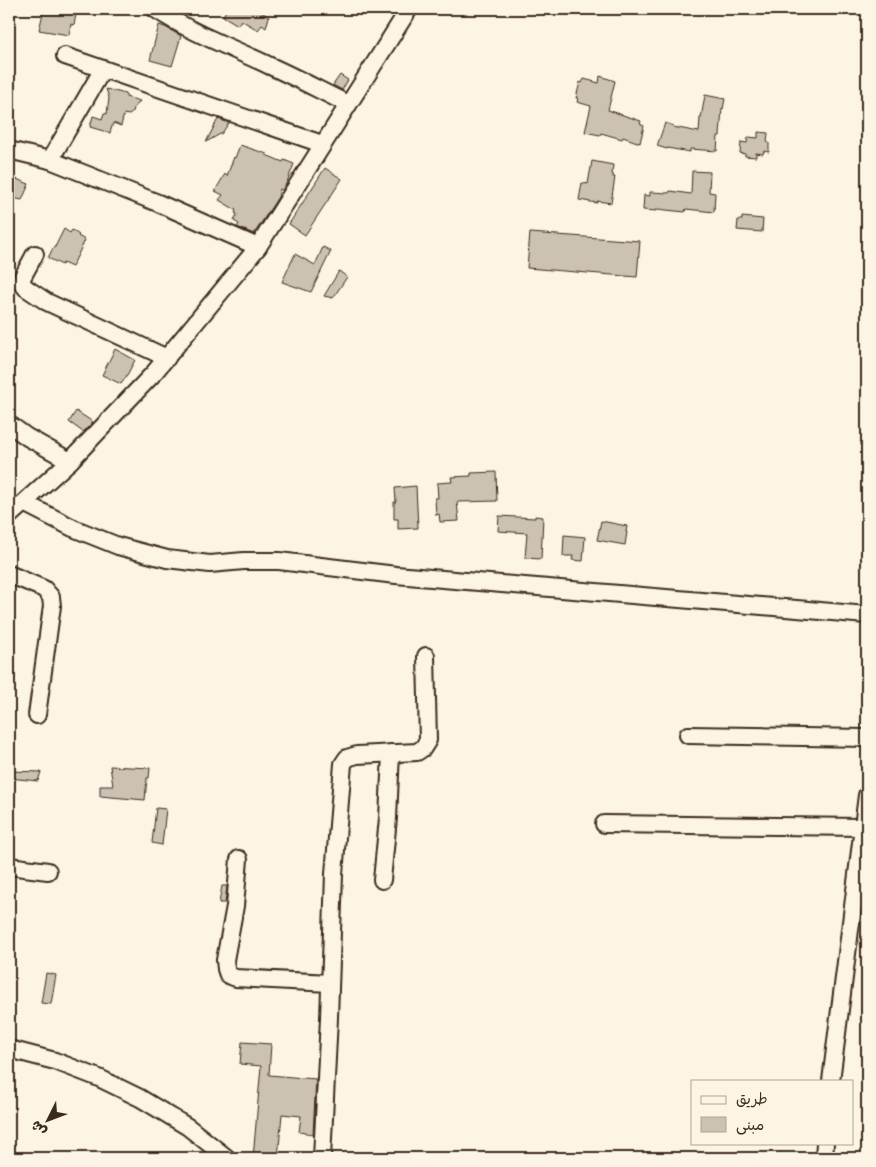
<svg xmlns="http://www.w3.org/2000/svg" width="876" height="1167" font-family="'Playpen Sans','Playpen Sans Arabic',sans-serif">
	<rect width="100%" height="100%" fill="#fcf5e5"/>
	<filter id="ink" filterUnits="userSpaceOnUse"><feTurbulence type="fractalNoise" baseFrequency=".02" numOctaves="2"/><feDisplacementMap in="SourceGraphic" scale="10" xChannelSelector="R" yChannelSelector="G"/><feConvolveMatrix kernelMatrix="1 2 1 2 8 2 1 2 1" color-interpolation-filters="sRGB"/></filter>
	<g filter="url(#ink)">
		<!-- building -->
		<g fill="#ccc2b3" stroke="#3b2a1e">
			<polygon points="44,9 66,9 66,12 76,14 74,25 71,24 69,35 39,30"/>
			<polygon points="227,9 257,9 269,17 266,28 262,25 258,30 241,20 238,25 223,16"/>
			<polygon points="159,25 165,27 181,36 172,66 150,60"/>
			<polygon points="340,75 348,80 342,90 333,85"/>
			<polygon points="600,76 615,81 608,110 641,121 640,124 644,126 640,143 623,137 622,139 601,133 600,135 585,132 591,106 577,102 578,98 576,98 580,82 582,83 584,79 599,83"/>
			<polygon points="106,89 126,94 126,97 140,101 134,108 133,112 129,115 124,114 121,126 113,123 110,133 90,127 93,116 102,119 104,113 107,114 109,98"/>
			<polygon points="705,95 725,99 723,109 722,108 720,136 718,136 717,151 690,149 690,152 667,148 667,149 657,146 665,123 674,126 673,127 699,132 700,118 701,118"/>
			<polygon points="218,119 229,123 222,133 206,142"/>
			<polygon points="758,132 768,133 767,142 769,143 769,152 764,151 763,154 756,153 756,157 745,156 745,154 740,153 741,142 747,143 748,137 758,138"/>
			<polygon points="240,145 267,154 266,155 283,162 284,160 294,164 287,182 282,190 280,189 278,197 254,234 237,227 239,224 234,221 237,214 235,213 236,210 219,200 223,195 215,191 225,174 227,176 234,157 235,158"/>
			<polygon points="592,161 613,165 612,174 613,174 613,177 615,177 611,203 597,201 597,203 579,200 582,183 588,184"/>
			<polygon points="325,168 342,179 305,235 289,224"/>
			<polygon points="692,171 710,172 709,192 715,193 714,212 686,209 685,212 657,209 657,211 643,210 644,195 650,196 650,192 669,193 670,191 691,194"/>
			<polygon points="9,176 29,184 22,200 9,197"/>
			<polygon points="742,217 763,219 762,232 737,230 738,220 742,220"/>
			<polygon points="64,229 70,233 72,230 79,235 78,236 85,240 72,267 63,263 62,265 48,258 53,248 54,249"/>
			<polygon points="530,233 640,241 637,277 527,268"/>
			<polygon points="323,247 331,251 311,292 282,282 295,254 315,265"/>
			<polygon points="339,271 347,277 333,298 324,296"/>
			<polygon points="115,349 135,360 126,377 121,384 102,375"/>
			<polygon points="76,411 93,422 83,432 69,422"/>
			<polygon points="496,472 497,501 457,502 459,521 440,522 439,514 436,515 435,498 438,498 437,483 452,482 451,477 471,476 471,473"/>
			<polygon points="416,486 418,528 398,529 398,519 394,519 394,502 396,502 395,488"/>
			<polygon points="499,516 535,518 535,516 543,517 541,559 525,558 527,533 498,531"/>
			<polygon points="601,521 627,526 626,532 627,532 625,545 597,540"/>
			<polygon points="564,535 585,537 583,561 572,560 573,556 563,556"/>
			<polygon points="110,766 150,768 149,778 147,778 145,800 100,796 100,786 113,786"/>
			<polygon points="9,771 41,772 38,781 9,778"/>
			<polygon points="156,808 166,809 162,845 152,843"/>
			<polygon points="222,886 227,886 225,903 219,903"/>
			<polygon points="46,973 56,975 51,1004 41,1003"/>
			<polygon points="242,1042 271,1044 269,1075 316,1079 313,1134 299,1132 301,1116 282,1114 278,1158 253,1158 261,1066 240,1064"/>
		</g>
		<g fill="none" stroke-linecap="round" stroke-linejoin="round">
			<!-- minor casing -->
			<g stroke="#3b2a1e" stroke-width="20">
				<g id="minor">
					<path d="M155 9C190 32 230 47 268 65 295 77 321 91 348 104"/>
					<polyline points="65,56 322,144"/>
					<polyline points="9,150 50,160 158,203 258,247"/>
					<polyline points="50,160 103,69"/>
					<polyline points="35,254 22,278 22,283 26,288 47,302 167,358"/>
					<polyline points="9,424 27,437 70,461"/>
					<polyline points="24,503 73,528 118,546 167,559 210,564 244,561 279,561 396,575 867,615"/>
					<polyline points="9,516 70,461 153,374 258,247 409,9"/>
					<polyline points="9,574 44,589 51,597 52,606 37,715"/>
					<polyline points="688,735 867,738"/>
					<polyline points="604,824 863,827"/>
					<polyline points="239,859 235,906 225,960 226,969 228,975 236,978 330,983"/>
					<polyline points="9,866 48,871"/>
					<polyline points="382,880 388,818 391,753"/>
					<polyline points="9,1049 55,1061 99,1078 140,1098 188,1127 227,1158"/>
					<polyline points="831,1081 867,795"/>
					<polyline points="322,1158 329,1018 334,874 343,764 347,758 357,755 417,752 423,748 428,740 426,656"/>
					<polyline points="824,1158 825,1143"/>
				</g>
			</g>
			<!-- minor -->
			<use href="#minor" stroke="#fcf5e5" stroke-width="16"/>
		</g>
	</g>
	<!-- margin -->
	<rect width="876" height="1167" fill="none" stroke="#fcf5e5" stroke-width="30"/>
	<rect x="15" y="15" width="846" height="1137" fill="none" stroke="#3b2a1e" stroke-width="2" filter="url(#ink)"/>
	<!-- legend -->
	<rect x="691" y="1080" width="162" height="65" fill="#fcf5e5" stroke="#afa495"/>
	<rect x="701" y="1096" width="25" height="8" fill="#fcf5e5" stroke="#afa495"/>
	<text x="736" y="1104" font-size="15" fill="#3b2a1e">طريق</text>
	<rect x="701" y="1117" width="25" height="15" fill="#ccc2b3" stroke="#afa495"/>
	<text x="736" y="1130" font-size="15" fill="#3b2a1e">مبنى</text>
	<!-- north arrow -->
	<g transform="translate(48 1120) rotate(228)" stroke="#fcf5e5" stroke-width="4" paint-order="stroke">
	<path d="M0-4L9 19L0 12L-9 19Z" fill="#3b2a1e"/>
	<text y="-8" font-size="14" font-weight="bold" text-anchor="middle" fill="#3b2a1e">ش</text>
	</g>
</svg>
